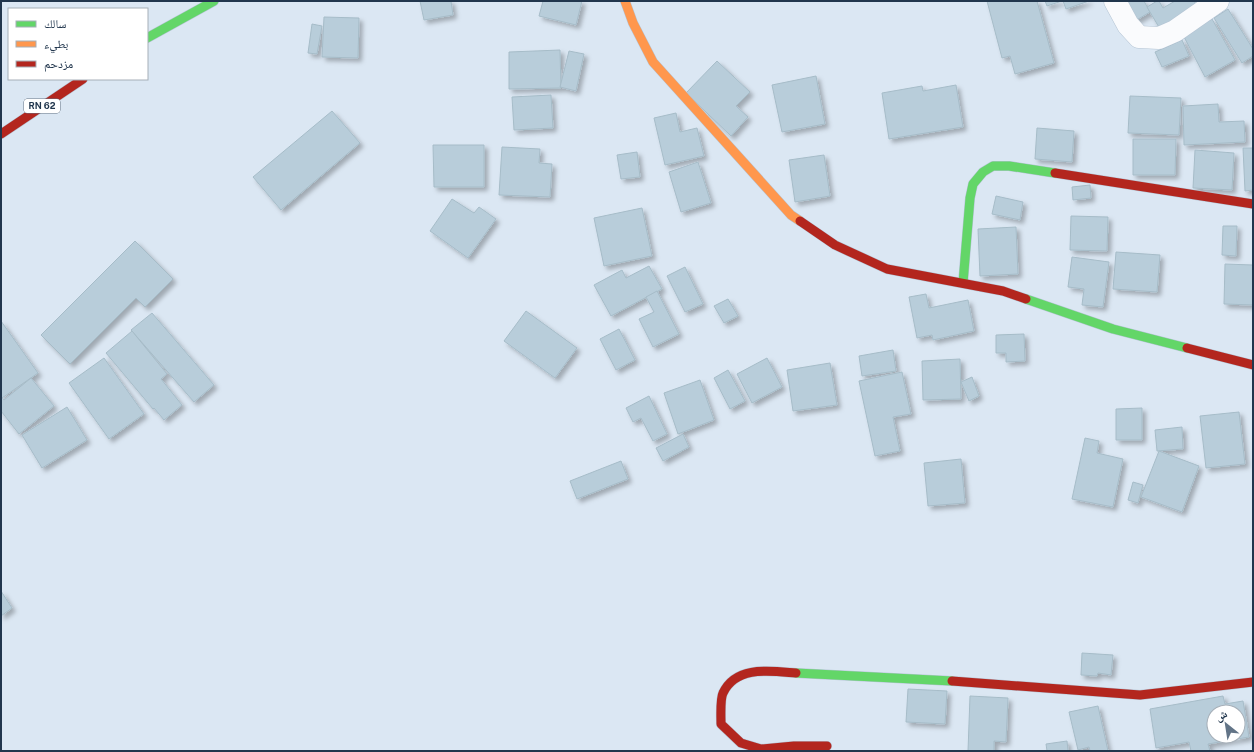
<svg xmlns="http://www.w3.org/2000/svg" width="1254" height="752" font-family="'Public Sans','Noto Naskh Arabic',sans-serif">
	<defs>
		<filter id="shadow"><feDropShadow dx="3.5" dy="3.5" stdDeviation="2" flood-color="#0004"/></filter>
	</defs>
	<rect width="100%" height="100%" fill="#dbe7f3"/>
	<!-- building -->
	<g fill="#b8cdda" stroke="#a6bcc8" fill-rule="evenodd" filter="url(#shadow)">
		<polygon points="420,1 451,1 453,15 424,20"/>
		<polygon points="543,1 582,1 576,25 539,16"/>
		<polygon points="987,1 1037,1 1054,63 1015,74 1010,56 1002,58"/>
		<polygon points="1045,1 1062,1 1047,6"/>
		<polygon points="1063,1 1089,1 1066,9"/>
		<polygon points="1123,1 1144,1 1150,12 1135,21"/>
		<polygon points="1157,1 1159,1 1163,8 1175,1 1194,1 1197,6 1160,29 1147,7"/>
		<polygon points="1228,9 1253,49 1253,56 1242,63 1214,18"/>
		<polygon points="324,17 359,18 358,58 322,57"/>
		<polygon points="1212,19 1235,60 1205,77 1183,35"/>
		<polygon points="312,24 322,26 317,54 308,53"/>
		<polygon points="1182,40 1189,56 1162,67 1155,52"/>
		<polygon points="560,50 561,88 509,89 509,52"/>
		<polygon points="569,51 584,54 576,91 560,87"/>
		<polygon points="717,61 750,92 736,106 748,117 731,136 686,93"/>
		<polygon points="816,76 825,124 782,132 772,85"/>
		<polygon points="956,85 963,127 889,139 882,93 922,86 923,91"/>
		<polygon points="551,95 553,128 514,130 512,97"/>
		<polygon points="1130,96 1181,98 1179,135 1128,133"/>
		<polygon points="1218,104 1219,122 1244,121 1245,142 1184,145 1183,106"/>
		<polygon points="332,111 360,143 281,210 253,177"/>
		<polygon points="676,113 680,132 697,128 704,156 665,165 654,118"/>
		<polygon points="1037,128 1074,131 1072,162 1035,159"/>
		<polygon points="1133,139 1176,139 1175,175 1133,175"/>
		<polygon points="433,145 484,145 484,187 434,187"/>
		<polygon points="502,147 540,149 539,163 552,164 550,197 499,195"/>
		<polygon points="1243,148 1253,148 1253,190 1245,191"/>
		<polygon points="1195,150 1234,153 1232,190 1193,188"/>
		<polygon points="637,152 640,177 621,179 617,155"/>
		<polygon points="824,155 830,196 795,202 789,160"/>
		<polygon points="698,162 711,203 681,212 669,172"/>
		<polygon points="1090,185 1091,198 1073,200 1072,187"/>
		<polygon points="996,196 1023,202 1020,220 992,214"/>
		<polygon points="452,199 474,213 479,207 496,219 468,258 430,231"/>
		<polygon points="642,208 652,256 604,266 594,218"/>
		<polygon points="1071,216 1108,217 1107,251 1070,250"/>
		<polygon points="1223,226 1237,226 1236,256 1222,255"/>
		<polygon points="1016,227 1018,274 980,276 978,229"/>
		<polygon points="135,241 173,279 145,307 136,298 70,364 41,335"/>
		<polygon points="1116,252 1160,255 1157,292 1113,289"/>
		<polygon points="1072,257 1109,262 1103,307 1082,305 1084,289 1068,287"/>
		<polygon points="1225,264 1253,265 1253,305 1224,304"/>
		<polygon points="649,266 662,289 611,316 594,285 622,270 626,278"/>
		<polygon points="685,267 703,304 685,312 667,276"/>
		<polygon points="657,291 679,334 653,347 639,319 654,312 646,297"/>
		<polygon points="926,294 929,308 968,300 974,331 933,340 932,335 917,338 909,297"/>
		<polygon points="728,299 738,316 724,323 714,306"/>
		<polygon points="526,311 577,348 555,378 504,341"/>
		<polygon points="152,313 214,385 194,402 131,330"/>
		<polygon points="1,321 38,373 2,398 1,396"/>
		<polygon points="619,329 635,360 616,370 600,339"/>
		<polygon points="132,331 167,374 161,379 182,405 164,420 154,408 153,409 106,353"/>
		<polygon points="1024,334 1025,361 1006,362 1006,353 996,353 996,335"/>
		<polygon points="893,350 896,371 862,376 859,356"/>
		<polygon points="104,358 144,414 109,439 69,383"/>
		<polygon points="767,358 782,387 752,403 737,374"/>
		<polygon points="960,359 961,399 923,400 922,361"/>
		<polygon points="830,363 837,405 793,411 787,370"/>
		<polygon points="728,370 745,401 730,409 714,378"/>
		<polygon points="902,372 911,414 893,417 900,451 875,456 859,381"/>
		<polygon points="972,377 979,396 969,401 961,382"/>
		<polygon points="31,378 54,406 19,434 1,411 1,396 4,400"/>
		<polygon points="700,380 714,420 678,434 664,393"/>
		<polygon points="649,396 667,434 653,441 641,418 633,422 626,408"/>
		<polygon points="67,407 87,440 42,468 22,435"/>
		<polygon points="1142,408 1142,440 1116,440 1116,409"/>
		<polygon points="1239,412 1245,464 1206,468 1200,416"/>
		<polygon points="1182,427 1183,449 1157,451 1155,430"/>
		<polygon points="683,434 689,447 663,461 656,448"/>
		<polygon points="1085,438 1099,441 1097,453 1123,459 1113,507 1072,499"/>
		<polygon points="1159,451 1199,466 1182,512 1141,497"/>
		<polygon points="961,459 965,503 928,506 924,463"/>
		<polygon points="621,461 628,479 577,499 570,481"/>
		<polygon points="1133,482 1143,485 1138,503 1128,500"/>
		<polygon points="1,591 12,608 1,616"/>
		<polygon points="1082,653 1113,655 1111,675 1098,673 1097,676 1081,675"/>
		<polygon points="908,689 947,691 945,724 906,722"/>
		<polygon points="970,696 1008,698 1006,742 994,741 994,751 968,751"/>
		<path d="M1223 696 1225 704 1243 701 1249 737 1208 744 1210 751H1191L1189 742 1156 748 1150 709ZM1214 712H1238V736H1214Z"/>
		<polygon points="1098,706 1108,751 1090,751 1089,747 1078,750 1069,712"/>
		<polygon points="1067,741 1068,751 1047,751 1046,744"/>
	</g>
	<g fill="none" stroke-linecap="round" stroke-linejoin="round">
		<!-- street casing -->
		<g stroke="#b4c4d4" stroke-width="23">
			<polyline id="street" points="1115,1 1128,25 1139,37 1159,38 1175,31 1218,1"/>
		</g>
		<!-- fast casing -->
		<g stroke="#b4c4d4" stroke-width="10">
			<g id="fast">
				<polyline points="147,38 214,1"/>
				<polyline points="963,283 970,198 973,184 983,172 993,166 1009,166 1055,173"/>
				<polyline points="1026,299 1113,329 1187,348"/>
				<polyline points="796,673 952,681"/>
			</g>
		</g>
		<!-- slow casing -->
		<g stroke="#b4c4d4" stroke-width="10">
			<polyline id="slow" points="625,1 633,23 653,62 791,215 800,221"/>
		</g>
		<!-- jam casing -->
		<g stroke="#b4c4d4" stroke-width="10">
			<g id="jam">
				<polyline points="1,134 83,79"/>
				<polyline points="1055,173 1253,204"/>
				<polyline points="800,221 835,245 887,269 1003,291 1026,299"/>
				<polyline points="1187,348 1253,365"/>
				<path d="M796 673C771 671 736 665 723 693 720 699 721 716 721 724L741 743 761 749 794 746H827"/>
				<polyline points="952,681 1140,695 1253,682"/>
			</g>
		</g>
		<!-- street -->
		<use href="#street" stroke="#fafbfd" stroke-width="22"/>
		<!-- fast -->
		<use href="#fast" stroke="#63d668" stroke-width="9"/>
		<!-- slow -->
		<use href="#slow" stroke="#ff974d" stroke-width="9"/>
		<!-- jam -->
		<use href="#jam" stroke="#b3261e" stroke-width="9"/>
	</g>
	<g text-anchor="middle" stroke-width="4" stroke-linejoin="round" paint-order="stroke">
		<!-- shield labels -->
		<rect fill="#fff" stroke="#647282" stroke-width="1" x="24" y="99" width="36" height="14" rx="3"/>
		<g font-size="9" font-weight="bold" fill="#21364d">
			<text x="42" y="109">RN 62</text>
		</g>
	</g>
	<!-- border -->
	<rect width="1254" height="752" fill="none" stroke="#21364d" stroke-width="4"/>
	<!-- legend -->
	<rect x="8" y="8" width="140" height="72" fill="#ffffff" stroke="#a6afb8"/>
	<rect x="16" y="21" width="20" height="6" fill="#63d668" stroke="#a6afb8"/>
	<text x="44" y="28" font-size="12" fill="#21364d">سالك</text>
	<rect x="16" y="41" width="20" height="6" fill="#ff974d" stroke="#a6afb8"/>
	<text x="44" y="48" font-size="12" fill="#21364d">بطيء</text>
	<rect x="16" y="61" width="20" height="6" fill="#b3261e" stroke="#a6afb8"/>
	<text x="44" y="68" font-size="12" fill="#21364d">مزدحم</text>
	<!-- north arrow -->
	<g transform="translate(1226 724) rotate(330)"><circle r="19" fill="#ffffff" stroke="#a6afb8"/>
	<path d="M0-3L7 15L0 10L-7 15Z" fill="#627487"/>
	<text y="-6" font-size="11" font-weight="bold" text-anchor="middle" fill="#21364d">ش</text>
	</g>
</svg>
